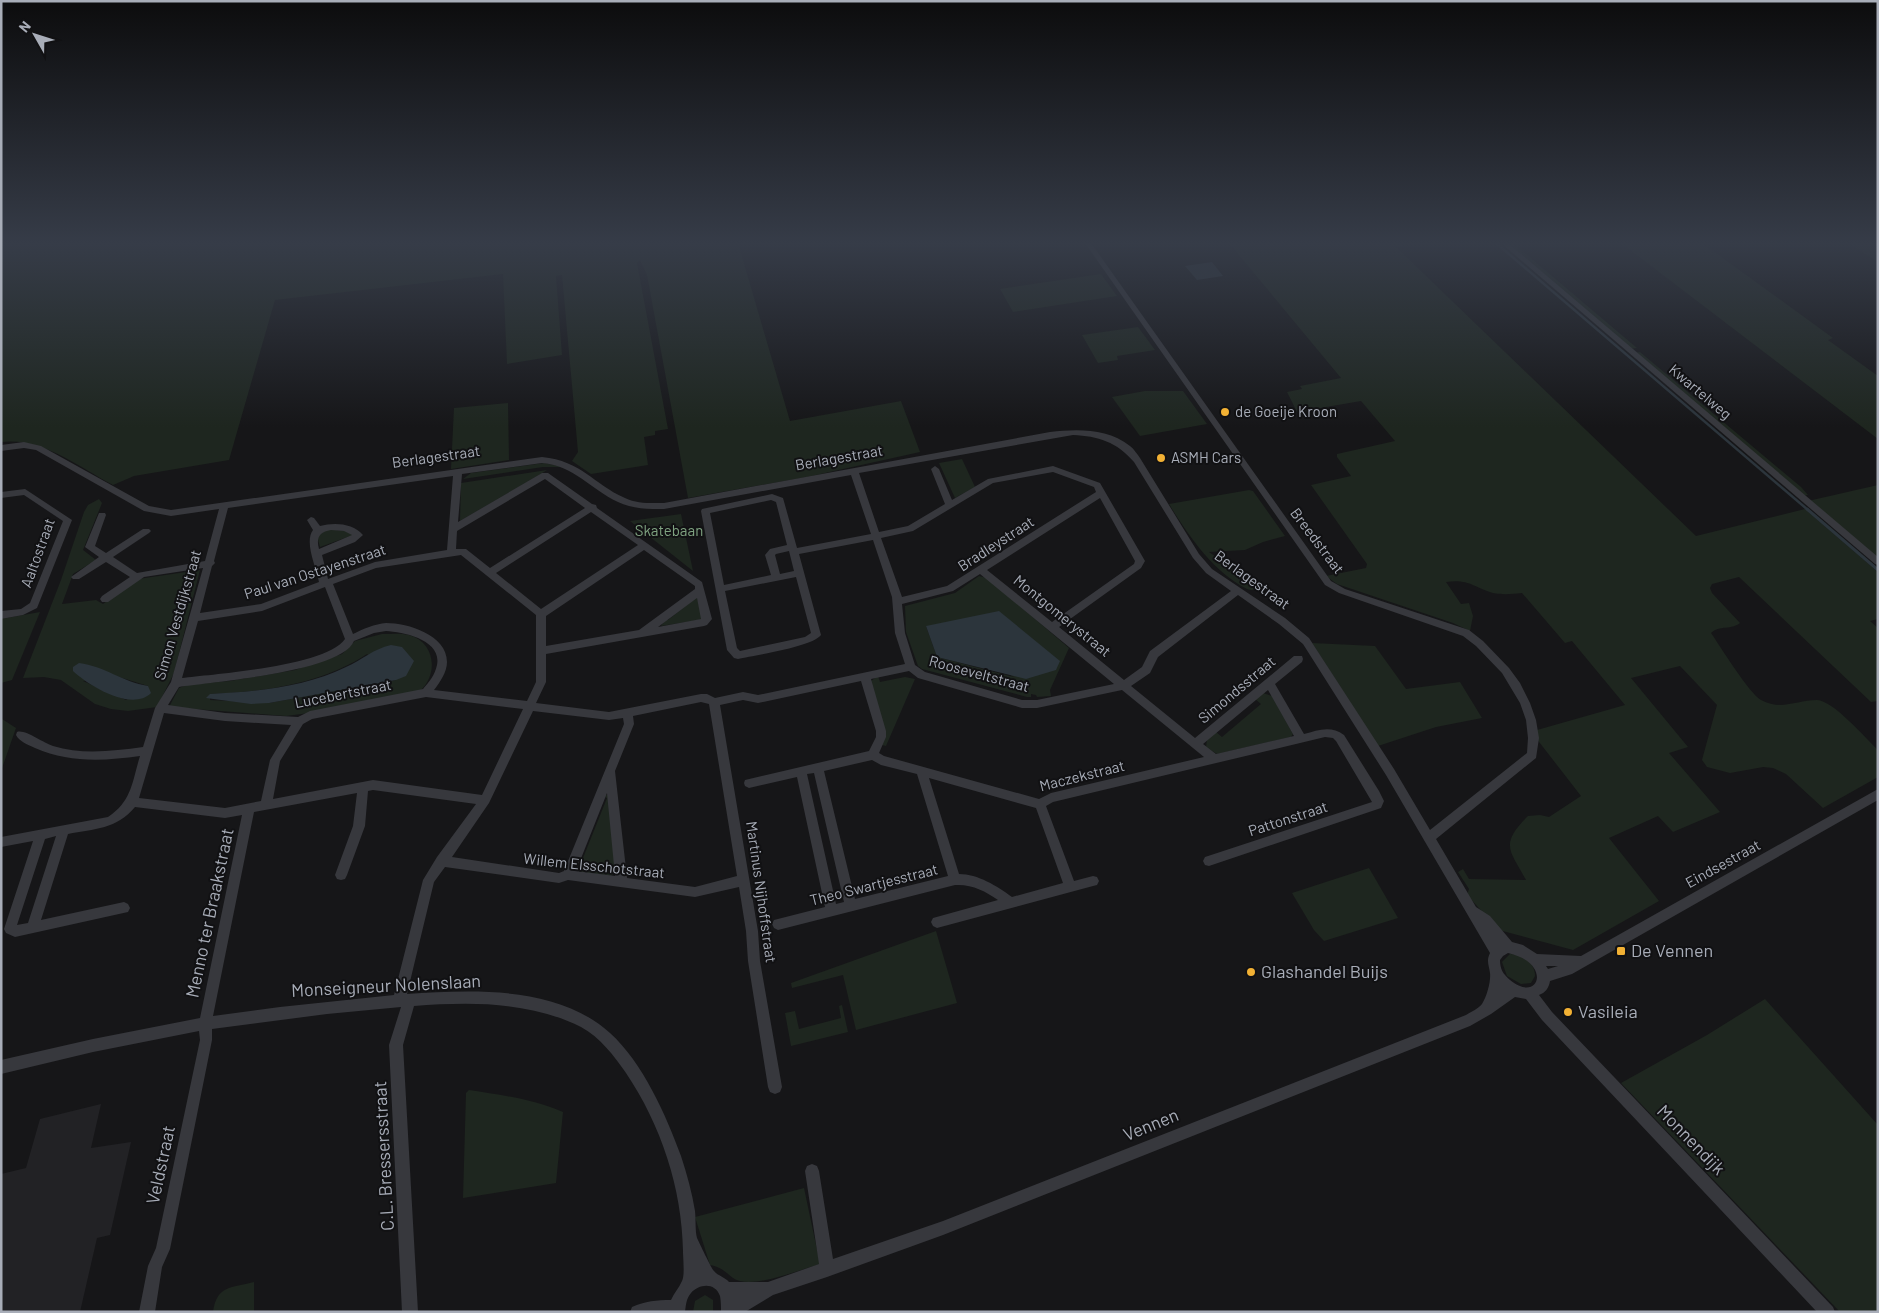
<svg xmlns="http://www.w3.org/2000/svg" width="1879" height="1313" font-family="Barlow,sans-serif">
	<rect width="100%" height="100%" fill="#161618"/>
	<!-- built -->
	<polygon fill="#222225" points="101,1104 91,1148 131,1142 110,1235 97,1238 80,1312 1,1312 1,1174 26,1168 40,1119"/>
	<!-- green -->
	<g fill="#1e261f" fill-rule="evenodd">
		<path d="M1 243H738L790 421 901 401 920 452 807 477 688 498 647 275 640 260 637 263 668 429 655 431V435L644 437 648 465 591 474 572 461 578 452 562 275 556 276 562 355 507 364 503 274 275 300 229 460 134 476 113 485C79 467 42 437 1 442Z"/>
		<path d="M1229 243H1423L1396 247 1696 536 1805 509 1878 572V619L1870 621 1878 628V701L1871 702 1739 577 1712 584 1710 588 1712 593 1740 623C1732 630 1719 625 1711 633 1720 646 1749 693 1761 700 1781 711 1797 700 1817 700 1834 701 1865 738 1878 750V777L1823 808 1786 774 1773 768 1763 767 1730 773 1707 767 1702 760 1717 705 1680 666 1631 678 1688 747 1669 753 1720 812 1673 832 1658 816 1609 838 1659 901 1573 950 1499 930 1467 895 1469 889 1458 872 1463 869 1469 879 1526 880C1510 850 1499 845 1528 816L1540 815 1549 817 1581 796 1536 738 1537 730 1625 705 1572 641 1565 643 1522 593C1512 594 1503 595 1493 593 1473 587 1469 579 1446 582L1461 604 1469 603 1473 616 1470 631 1453 623 1337 584 1326 576 1366 568 1367 564 1311 485 1351 476 1337 457V454L1395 441 1361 401 1297 412 1287 392 1302 389 1300 386 1341 378Z"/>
		<polygon points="1505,243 1513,243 1637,348 1629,349"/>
		<polygon points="1621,243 1702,243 1833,338 1828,340 1878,376 1878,439"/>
		<polygon points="1848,243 1878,243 1878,262"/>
		<polygon points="1101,274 1117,296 1013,312 1000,289"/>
		<polygon points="1138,327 1155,350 1117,356 1118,360 1098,363 1082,335"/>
		<polygon points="1640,352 1801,487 1808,495 1801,496 1634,353"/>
		<polygon points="1145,391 1183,391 1207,424 1140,436 1112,397"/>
		<polygon points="508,403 509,460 451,469 454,408"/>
		<polygon points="962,459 975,487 955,498 939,463"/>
		<polygon points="544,463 564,467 543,467 463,479 471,473"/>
		<polygon points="547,470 539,475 460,521 461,483"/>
		<polygon points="1878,485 1878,561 1808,501"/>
		<path d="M1249 490 1253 491 1285 536 1263 542 1245 550 1209 552 1262 589C1257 589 1251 591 1247 589 1213 572 1188 535 1169 504Z"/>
		<path d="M99 499 102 503 83 550 96 560 73 574 62 604 96 600 103 604 138 579 200 570 174 673 157 707 128 711 111 709 95 704 61 680 44 677 23 678 61 580 84 512 88 505ZM116 676 148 686 126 700 83 681Z"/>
		<polygon points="681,514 693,571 630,521"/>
		<polygon points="327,529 345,531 353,535 320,547 317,536"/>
		<path d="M979 576 987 578 1069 648 1050 690 1051 696 1037 697 1036 695 1031 694V697H1027L922 669 918 666 906 632 905 606 955 593ZM926 626 1014 677 937 657Z"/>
		<polygon points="697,597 702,618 699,620 661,626 666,619 668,620"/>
		<polygon points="40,612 12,680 1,683 1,619"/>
		<path d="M382 634C391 634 401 633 409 635 435 642 439 674 420 691L317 712 286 716 169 707 179 688 189 684 230 681 295 670 342 654 355 641ZM367 654 396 680 269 703 210 700V694C263 692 322 684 367 654Z"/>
		<polygon points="1312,643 1375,646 1406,689 1460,682 1482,718 1436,727 1378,746"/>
		<polygon points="878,676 880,682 905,677 915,679 886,746 882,745 871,681"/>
		<polygon points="1263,693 1272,696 1293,734 1291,737 1217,754 1206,747 1207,740 1216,732 1222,737 1261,704 1255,699"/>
		<polygon points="2,719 16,728 1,771 1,722"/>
		<polygon points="606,795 610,795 617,871 611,876 580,872 578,863 581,863 607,798 605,797"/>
		<polygon points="1369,868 1398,918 1324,941 1314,930 1292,893"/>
		<polygon points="936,931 957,1003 856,1030 843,975 792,988 791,983"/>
		<path d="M1510 954C1523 954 1535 963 1535 976L1531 983 1521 984 1507 976 1502 962Z"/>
		<polygon points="1765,999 1878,1125 1878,1312 1840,1312 1621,1083 1707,1035"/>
		<polygon points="842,1005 848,1032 791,1046 785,1013 795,1011 799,1029 841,1018 839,1006"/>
		<path d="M469 1090C501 1095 533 1099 563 1112L556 1183 463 1198 466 1093Z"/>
		<path d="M804 1188 820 1264C800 1270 759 1286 740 1281 729 1279 727 1268 710 1265L695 1217Z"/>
		<path d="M254 1282V1312H213C217 1285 231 1288 254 1282Z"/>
		<polygon points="705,1295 713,1300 713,1312 693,1312 695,1301"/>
	</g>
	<!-- water -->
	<g fill="#2c353c">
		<polygon points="1212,262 1223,276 1197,280 1185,266"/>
		<polygon points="999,611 1060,661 1056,670 1026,679 937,657 926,626"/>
		<path d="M391 645 402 647 414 661 406 676 396 680 269 703 251 704 206 698 210 694C255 692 306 687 346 667 362 660 373 649 391 645Z"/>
		<path d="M79 663C104 666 123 682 148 686L151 693C132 712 89 686 73 671V667Z"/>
	</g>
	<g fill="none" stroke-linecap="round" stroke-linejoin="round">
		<!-- stream-far1 -->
		<polyline stroke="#2c353c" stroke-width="2.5" points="1496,243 1808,510"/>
		<!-- stream -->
		<polyline stroke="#2c353c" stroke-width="3" points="1807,509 1878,570"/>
		<!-- minor -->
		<g fill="#37383d" fill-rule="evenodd">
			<path d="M1085 243H1091L1331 581 1345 589 1469 630 1483 641 1509 668 1520 683 1530 703 1536 720 1539 738 1536 758 1436 839 1476 907 1490 916 1512 942 1523 945 1537 954 1581 956 1878 789V800L1572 974 1550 981C1549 988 1545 993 1539 995L1552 1012 1615 1078 1833 1307 1835 1312H1817L1542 1020 1526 999 1515 997 1491 1014 1470 1026 943 1235 827 1277 773 1295 745 1312H721C721 1307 721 1301 720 1296 715 1282 699 1284 691 1293 686 1299 686 1305 685 1312H630L632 1307C645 1301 657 1300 671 1300 674 1293 679 1288 682 1281 685 1276 683 1257 683 1251 682 1188 661 1125 626 1073 614 1056 600 1037 581 1027 529 1001 470 1002 414 1006L403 1045 418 1312H402L389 1045 401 1007 327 1014 212 1029V1040L170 1249 162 1267 155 1312H139L148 1266 156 1248 200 1040 199 1031 93 1052 1 1074V1060L93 1039 200 1018 242 815 225 818 135 807C117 829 94 829 68 834L41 920 124 902 128 904 130 908 128 912 15 937 6 933 4 929 33 841 1 847V837L108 817C132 801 132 782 140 756 104 761 69 763 35 748 28 745 19 741 16 735L17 732C25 729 43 743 53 746 82 755 113 751 143 747L155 708 171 682 203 568 144 577 108 602H102L100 599 102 596 130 577 106 562 79 579H73L71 577 99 557 85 547 99 513H105L106 515 95 546 106 553 143 529H149L151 531 149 533 113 557 137 573 205 561 219 509 171 516 144 511 36 450 24 448 1 451V445L24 442 41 446 149 506 171 510 542 457C582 461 593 484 625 498 637 504 651 503 664 503L1050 432C1077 429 1107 428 1130 446 1134 449 1137 454 1140 458L1199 554 1212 569 1285 618 1309 638 1394 769 1430 830 1527 753 1528 738 1526 720 1520 703 1502 673 1476 646 1463 636 1339 593 1325 585ZM1073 435C1098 436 1117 442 1134 462L1193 558 1206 573 1231 591 1150 651 1142 667 1124 680 1059 627 1141 568 1145 561 1100 483 1053 466 988 479 952 500 939 469 935 466 931 469 945 504 908 526 879 532 859 473ZM542 463C575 466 590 489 618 502 632 509 649 509 664 509L851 475 871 534 797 548 783 498 772 494 702 509 701 511 727 650 734 658 738 659C755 655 812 647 821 635L799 554 873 540 892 597 895 633 905 664 758 695 743 692 715 698 707 694H701L609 712 536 703 546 682V654L704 626 707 625 712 619 702 582 597 508 596 505 592 504 548 473H542L458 522 462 474ZM1053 472 1094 487 1096 492 947 586 902 597 881 538 913 531 993 483ZM453 476 447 550 375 562 328 579 322 555 355 542 363 535C353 523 334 522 320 526L314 518 311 517 307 520 313 530C304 542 316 566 319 582L261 604 200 613 212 566 215 563 214 561 228 508ZM545 479 585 508 490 568 466 549H456L457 531ZM1100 498 1135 561 1134 564 1052 622 987 570ZM771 500 776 502 787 545 770 549 765 555 771 575 724 585 710 513ZM591 512 638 545 541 609 496 573ZM331 530 344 531 352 535 319 549C316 538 319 532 331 530ZM644 550 695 586V589L639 630 546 646V616ZM789 551 794 571 780 574 775 555 776 554ZM461 555 536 615V682L527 701 434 690C440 682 447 672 447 662 447 635 408 623 386 623 375 624 363 629 353 634L333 584 376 568ZM980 574 1114 684 1037 700H1022L925 672 915 665 905 633 902 604 953 591ZM796 577 811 633 805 637 740 651 737 648 725 591ZM325 587 345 639C327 666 216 674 182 678L198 621 262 611ZM1238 595 1279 624 1303 644 1386 775 1490 953C1486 961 1489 965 1490 973 1491 981 1487 996 1482 1004 1479 1008 1471 1012 1466 1015L943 1221 833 1259 819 1171 817 1166 812 1164 807 1166 805 1171 819 1264 768 1282H729C725 1277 718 1276 714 1271 711 1268 699 1242 697 1238 695 1230 696 1220 695 1211 692 1193 687 1174 681 1156 666 1115 643 1063 610 1033 557 985 473 990 407 994L434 882 445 867 559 883 568 880 695 897 739 887 746 931 748 961 768 1087 770 1092 775 1094 780 1092 782 1087 760 961 758 931 720 705 743 700 758 703 861 681 876 731V737L869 751 745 780 744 783 745 786 749 788 797 777 825 907 774 920 772 924 774 928 778 930 955 885C972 884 985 891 998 900L933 918 931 922 933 926 937 928 1093 886 1097 885 1099 881 1097 877 1093 876 1074 881 1046 806 1053 802 1325 737 1333 738 1336 741 1372 802 1205 857 1203 861 1205 865 1209 866 1381 808 1384 801 1379 791 1344 735C1331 725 1318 730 1304 734L1275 684 1302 662 1303 659 1302 656H1294L1195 738 1131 686 1150 673 1158 657ZM697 598 701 619 658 627ZM386 631C404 632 442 640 437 665 435 675 429 682 423 689L310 711 298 717 225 713 168 705 179 687C211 682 342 672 354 641L374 633ZM909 671 918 678 1022 708H1037L1122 690 1204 757 1051 793 1039 799 884 756 879 753 886 737V731L871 679ZM1268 690 1294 736 1216 754 1203 744ZM426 697 523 709 482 795 373 780 273 799 280 761 303 724 312 719ZM701 702 709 704 737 876 695 887 627 878 615 771 634 724 633 716ZM533 711 609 720 623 718 624 724 564 871 559 873 452 857 489 803ZM164 713 225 721 291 725 270 760 261 801 225 808 139 798ZM872 760 881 765 917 774 948 876 855 899 824 771ZM814 773 844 902 836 904 807 774ZM929 778 1036 808 1063 883 1012 897C997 886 978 874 959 874ZM373 790 476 804 437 857 423 880 394 995 280 1007 213 1016 254 812 357 793 353 826 335 875 337 879 341 880 345 879 347 875 365 826 368 791ZM607 793 615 876 576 871ZM56 836 28 923 17 925 45 839ZM1508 953C1553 963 1539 1004 1510 980 1503 974 1500 969 1500 960L1503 956ZM1546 966H1558L1548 969Z"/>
			<polygon points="1501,243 1508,243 1878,557 1878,565 1875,564"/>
			<polygon points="25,489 72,520 37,608 23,615 1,619 1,611 21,609 30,603 63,521 24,495 1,498 1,492"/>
		</g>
	</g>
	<!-- sky -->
	<linearGradient id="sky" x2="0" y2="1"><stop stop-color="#0c0c0d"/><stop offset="0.57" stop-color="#363c48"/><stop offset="1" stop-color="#363c48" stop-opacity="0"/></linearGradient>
	<rect width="1879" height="427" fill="url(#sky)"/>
	<!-- markers -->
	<g fill="#f2b134" stroke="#111113" stroke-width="2">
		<circle cx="1225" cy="412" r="5"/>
		<circle cx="1161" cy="458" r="5"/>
		<rect x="1616" y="946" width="10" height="10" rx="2.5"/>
		<circle cx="1251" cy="972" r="5"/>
		<circle cx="1568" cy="1012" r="5"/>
	</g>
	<g text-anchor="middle" stroke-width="4" stroke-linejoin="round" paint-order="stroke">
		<!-- street labels -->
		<g font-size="15" fill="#a8adb8" stroke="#111113">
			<text transform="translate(1700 392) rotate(40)" y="5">Kwartelweg</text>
			<text transform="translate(436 457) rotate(-8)" y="5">Berlagestraat</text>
			<text transform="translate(839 458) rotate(-10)" y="5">Berlagestraat</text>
			<text transform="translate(1317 541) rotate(53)" y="5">Breedstraat</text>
			<text transform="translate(996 544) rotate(-33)" y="5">Bradleystraat</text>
			<text transform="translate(38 553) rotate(-70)" y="5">Aaltostraat</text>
			<text transform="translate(315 572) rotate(-18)" y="5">Paul van Ostayenstraat</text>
			<text transform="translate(1252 580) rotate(36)" y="5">Berlagestraat</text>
			<text transform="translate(178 615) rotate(-74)" y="5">Simon Vestdijkstraat</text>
			<text transform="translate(1062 616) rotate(39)" y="5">Montgomerystraat</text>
			<text transform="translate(979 674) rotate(15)" y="5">Rooseveltstraat</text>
			<text transform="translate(1237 690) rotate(-40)" y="5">Simondsstraat</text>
			<text transform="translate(343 694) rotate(-11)" y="5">Lucebertstraat</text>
			<text transform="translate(1082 776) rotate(-14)" y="5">Maczekstraat</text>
			<text transform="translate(1288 819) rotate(-18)" y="5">Pattonstraat</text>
			<text transform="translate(1723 864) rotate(-29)" y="5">Eindsestraat</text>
			<text transform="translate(594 866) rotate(6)" y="5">Willem Elsschotstraat</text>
			<text transform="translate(874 885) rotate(-14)" y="5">Theo Swartjesstraat</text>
			<text transform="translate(761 892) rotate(82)" y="5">Martinus Nijhoffstraat</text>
		</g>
		<!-- poi labels -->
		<g font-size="15" fill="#a8adb8" stroke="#111113" text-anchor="start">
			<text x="1235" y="417">de Goeije Kroon</text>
			<text x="1171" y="463">ASMH Cars</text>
		</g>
		<!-- park labels -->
		<g font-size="15" fill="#7fa381" stroke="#111113">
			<text x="669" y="536">Skatebaan</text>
		</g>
		<!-- near-street labels -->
		<g font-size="18" fill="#a8adb8" stroke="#111113">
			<text transform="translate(210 913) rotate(-78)" y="6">Menno ter Braakstraat</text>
			<text transform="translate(386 986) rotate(-3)" y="6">Monseigneur Nolenslaan</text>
			<text transform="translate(1151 1125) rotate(-22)" y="6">Vennen</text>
			<text transform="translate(1691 1140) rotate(46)" y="6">Monnendijk</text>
			<text transform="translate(384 1156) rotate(-93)" y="6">C.L. Bressersstraat</text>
			<text transform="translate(161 1165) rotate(-78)" y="6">Veldstraat</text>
		</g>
		<!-- near-poi labels -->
		<g font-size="18" fill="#a8adb8" stroke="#111113" text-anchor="start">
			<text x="1631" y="957">De Vennen</text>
			<text x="1261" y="978">Glashandel Buijs</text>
			<text x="1578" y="1018">Vasileia</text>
		</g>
	</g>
	<!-- border -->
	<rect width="1879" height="1313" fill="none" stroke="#a8adb8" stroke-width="5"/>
	<!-- north arrow -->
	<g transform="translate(35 35) rotate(309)" stroke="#111113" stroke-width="4" paint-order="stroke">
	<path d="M0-4L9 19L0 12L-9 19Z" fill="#a8adb8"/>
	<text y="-8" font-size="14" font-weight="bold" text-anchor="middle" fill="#a8adb8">N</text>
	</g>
</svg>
